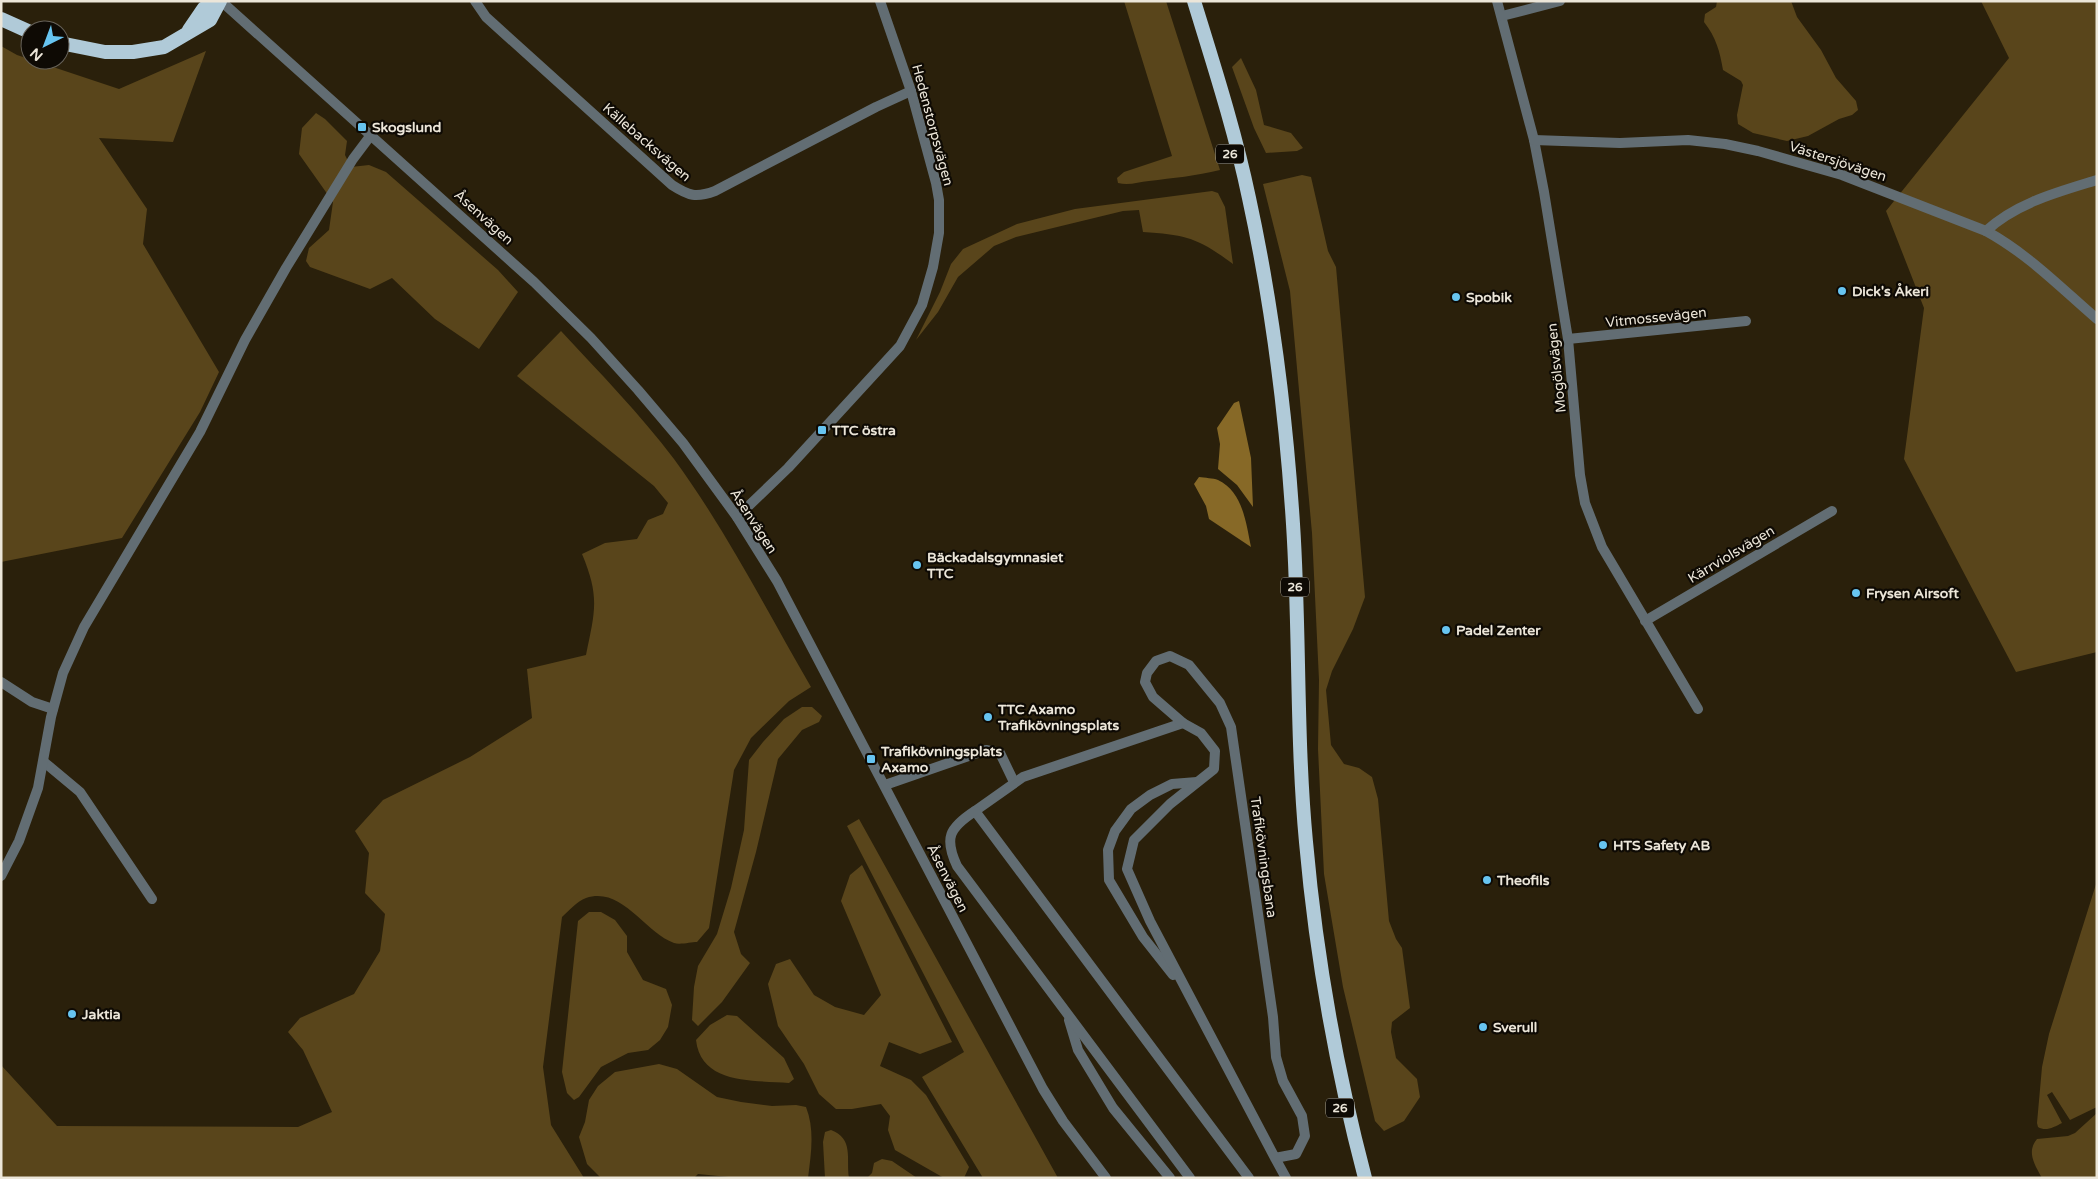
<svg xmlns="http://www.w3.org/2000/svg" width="2098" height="1179" font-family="'Varela Round',sans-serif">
	<rect width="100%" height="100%" fill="#2a200b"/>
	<!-- green -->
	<g fill="#59451b">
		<path d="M1124 1H1166L1220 170C1196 176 1173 178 1149 181 1138 182 1129 186 1118 183L1117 178 1124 172 1172 156Z"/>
		<path d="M1717 1H1791L1797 17 1821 50 1836 78 1856 101 1858 110 1852 115 1839 119 1808 136 1787 141 1753 133 1738 124 1737 115 1743 85 1741 81 1723 70C1720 52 1716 37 1704 22L1705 14 1716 7Z"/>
		<polygon points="1981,1 2097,1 2097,652 2016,672 1904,459 1924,308 1886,211 2009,58"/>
		<polygon points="1,46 17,55 119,89 206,51 173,142 99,138 147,209 143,244 219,372 200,412 122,538 1,562"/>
		<polygon points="1241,58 1256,90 1264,125 1291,133 1303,148 1297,151 1266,153 1254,128 1232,67"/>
		<polygon points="316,113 325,119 347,141 345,155 351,167 369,165 386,172 498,270 518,292 479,349 435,319 392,278 370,289 310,267 306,261 309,248 329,230 333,202 299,154 302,128"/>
		<polygon points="1302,175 1311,177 1328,251 1336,267 1365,597 1353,629 1332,671 1326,690 1331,745 1344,764 1359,768 1372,777 1378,799 1389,921 1396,939 1402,948 1410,1008 1392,1022 1391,1032 1396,1058 1417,1079 1420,1097 1404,1121 1384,1131 1375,1121 1343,987 1324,874 1318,749 1319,680 1312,533 1290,291 1263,184"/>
		<path d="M1212 191 1218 193 1225 207 1233 264C1198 238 1187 235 1143 232L1139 210 1123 211 1016 237 994 246 958 277 938 312 916 340 940 292 951 264 963 249 1017 224 1075 209Z"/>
		<path d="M561 331C600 373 640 414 674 459 726 530 767 611 811 687L789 701 751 738 734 770 709 928 697 942C691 942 680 945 674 943 644 932 622 886 586 898 577 901 568 912 562 917L543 1067 551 1125 584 1178H1V1065L57 1126 298 1127 332 1112 303 1050 288 1032 300 1018 354 994 380 951 385 914 365 893 369 853 355 831 383 800 470 757 532 718 527 669 586 655C595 611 600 597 582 554L605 543 637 539 648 520 663 514 668 503 654 486 517 376Z"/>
		<polygon points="802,707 812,707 822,716 819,722 802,730 778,759 756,852 734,932 741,954 750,963 722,1002 698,1026 692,1020 694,987 698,966 717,934 731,888 744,830 749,760 763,742 784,719"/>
		<polygon points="859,819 1058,1178 983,1178 922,1077 964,1052 847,826"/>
		<polygon points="862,865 952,1042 920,1054 889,1042 880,1066 911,1080 926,1095 969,1167 964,1178 944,1178 895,1150 888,1130 890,1116 881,1104 852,1109 836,1109 819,1094 804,1064 778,1026 768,984 776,964 790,959 814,995 835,1007 864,1015 881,995 841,901 850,875"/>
		<path d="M2097 881V1107L2070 1120 2052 1092 2047 1095 2062 1123C2054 1127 2046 1132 2038 1127L2037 1123 2042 1067 2049 1034Z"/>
		<polygon points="589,912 601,912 615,920 627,936 627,952 643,980 666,989 672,1005 668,1027 660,1040 648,1050 628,1053 601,1067 579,1097 574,1100 567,1093 562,1072 578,921"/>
		<path d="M727 1015 737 1016 784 1058 794 1079 789 1083C754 1080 701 1085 696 1040L710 1025Z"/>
		<path d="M659 1064 677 1069 717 1097 741 1102 772 1106 796 1105 806 1107C815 1130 811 1154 808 1178H739L698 1174 694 1178H601L587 1164 579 1137 585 1122 589 1100 598 1086 615 1072Z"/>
		<path d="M2097 1113V1178H2042C2035 1165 2026 1152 2037 1139L2068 1136 2075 1133Z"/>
		<path d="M831 1130C854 1139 846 1158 849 1178H825L823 1142 825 1132Z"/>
		<polygon points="882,1159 892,1161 917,1178 867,1178 872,1173 874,1163"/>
	</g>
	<!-- water -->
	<g fill="#876927">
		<polygon points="1239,401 1251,458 1253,507 1237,485 1218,469 1220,444 1217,428 1234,403"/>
		<path d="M1199 477C1205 478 1213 478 1218 480 1243 492 1246 523 1251 547L1209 519 1206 506 1194 484Z"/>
	</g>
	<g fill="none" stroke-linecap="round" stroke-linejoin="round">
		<!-- minor -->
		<g stroke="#626d73" stroke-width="10">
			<path d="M475 1 486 17 672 185C689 196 696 198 715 191L876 107 911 91"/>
			<polyline points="1497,1 1534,140 1544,192 1568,339 1580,475 1585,503 1602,547 1698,709"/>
			<polyline points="1502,16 1560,1"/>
			<path d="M1534 140 1620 143 1688 140 1725 144 1758 151 1842 175 1986 231C2028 254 2061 288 2097 319"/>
			<path d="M1986 231C2016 203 2058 192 2097 180"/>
			<polyline points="1568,339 1746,321"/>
			<polyline points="1645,621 1832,511"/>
			<polyline points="1,682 32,702 53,709"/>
			<polyline points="44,762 80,792 152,899"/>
			<polyline points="885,785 986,750 1000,753 1014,782"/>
			<polyline points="975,811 1023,777 1183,723"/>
			<polyline points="1,876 19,841 38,788 51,717 63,673 84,627 200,432 245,340 286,268 353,159 371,135"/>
			<polyline points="1173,975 1143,937 1109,880 1108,850 1115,831 1131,809 1150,795 1172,784 1197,782"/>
			<polyline points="1069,1020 1078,1050 1113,1108 1170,1178"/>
			<polyline points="1275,1158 1296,1154 1305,1136 1302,1116 1283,1081 1276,1057 1273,1017 1231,727 1220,703 1189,665 1170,656 1156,661 1147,673 1145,682 1153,697 1183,723 1201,733 1215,751 1214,769 1170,804 1134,840 1127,869 1150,921 1275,1158 1286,1178"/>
			<path d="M1190 1178 957 866C944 838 949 828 975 811L1249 1178"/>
		</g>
		<!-- tertiary -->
		<g stroke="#626d73" stroke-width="10">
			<polyline points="221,1 534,282 591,338 638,390 683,443 737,517 777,581 1043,1089 1063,1121 1106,1178"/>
			<polyline points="737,517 788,468 900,346 922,305 933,267 939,233 939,200 936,183 911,91 880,1"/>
		</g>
		<!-- trunk -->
		<g stroke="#b0cad8" stroke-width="14">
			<path d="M1194 1C1214 66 1235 131 1249 198 1272 304 1286 415 1293 524 1300 630 1296 736 1306 842 1316 955 1336 1068 1365 1178"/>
			<polyline points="1,19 30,32"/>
			<polyline points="189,30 204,8 219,1"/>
			<polyline points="60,43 105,52 133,52 164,47 210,20 220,1"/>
		</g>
	</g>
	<!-- markers -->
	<g fill="#67c4f0" stroke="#0e0a04" stroke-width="2">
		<rect x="357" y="122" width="10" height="10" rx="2.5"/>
		<circle cx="1842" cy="291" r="5"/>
		<circle cx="1456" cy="297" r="5"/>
		<rect x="817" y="425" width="10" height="10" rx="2.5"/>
		<circle cx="917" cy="565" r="5"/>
		<circle cx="1856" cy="593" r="5"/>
		<circle cx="1446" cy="630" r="5"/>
		<circle cx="988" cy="717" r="5"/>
		<rect x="866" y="754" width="10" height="10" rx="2.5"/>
		<circle cx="1603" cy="845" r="5"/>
		<circle cx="1487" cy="880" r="5"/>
		<circle cx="72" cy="1014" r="5"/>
		<circle cx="1483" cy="1027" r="5"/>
	</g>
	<g text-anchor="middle" stroke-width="4.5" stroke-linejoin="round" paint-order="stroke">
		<!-- shield labels -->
		<g fill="#0e0a04" stroke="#a9a499" stroke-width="1">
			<rect x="1216" y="144.5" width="28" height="19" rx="4"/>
			<rect x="1281" y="577.5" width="28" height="19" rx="4"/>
			<rect x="1326" y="1098.5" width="28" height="19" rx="4"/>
		</g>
		<g font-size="12" font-weight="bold" fill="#ece6d9">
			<text x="1230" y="158">26</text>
			<text x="1295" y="591">26</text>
			<text x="1340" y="1112">26</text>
		</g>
		<!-- street labels -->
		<g font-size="14" fill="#ece6d9" stroke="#0e0a04">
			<text transform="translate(933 125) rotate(75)" y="5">Hedenstorpsvägen</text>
			<text transform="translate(647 142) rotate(41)" y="5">Källebacksvägen</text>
			<text transform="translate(1838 161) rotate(18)" y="5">Västersjövägen</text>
			<text transform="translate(484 217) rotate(42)" y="5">Åsenvägen</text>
			<text transform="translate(1656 317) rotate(-6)" y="5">Vitmossevägen</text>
			<text transform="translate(1556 368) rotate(-96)" y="5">Mogölsvägen</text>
			<text transform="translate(754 521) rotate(57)" y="5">Åsenvägen</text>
			<text transform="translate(1731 554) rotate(-31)" y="5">Kärrviolsvägen</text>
			<text transform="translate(1264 857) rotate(82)" y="5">Trafikövningsbana</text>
			<text transform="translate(948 878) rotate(63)" y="5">Åsenvägen</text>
		</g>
		<!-- poi labels -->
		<g font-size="14" font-weight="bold" fill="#ece6d9" stroke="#0e0a04" text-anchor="start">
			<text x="372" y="132">Skogslund</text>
			<text x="1852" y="296">Dick's Åkeri</text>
			<text x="1466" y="302">Spobik</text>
			<text x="832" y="435">TTC östra</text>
			<text x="927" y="562">Bäckadalsgymnasiet<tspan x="927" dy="16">TTC</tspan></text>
			<text x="1866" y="598">Frysen Airsoft</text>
			<text x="1456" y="635">Padel Zenter</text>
			<text x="998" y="714">TTC Axamo<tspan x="998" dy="16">Trafikövningsplats</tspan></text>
			<text x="881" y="756">Trafikövningsplats<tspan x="881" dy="16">Axamo</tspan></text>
			<text x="1613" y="850">HTS Safety AB</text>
			<text x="1497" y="885">Theofils</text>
			<text x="82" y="1019">Jaktia</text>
			<text x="1493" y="1032">Sverull</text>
		</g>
	</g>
	<!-- border -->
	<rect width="2098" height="1179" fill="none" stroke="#ece6d9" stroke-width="5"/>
	<!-- north arrow -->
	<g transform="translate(45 45) rotate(222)"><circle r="24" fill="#0e0a04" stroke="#676259"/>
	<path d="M0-4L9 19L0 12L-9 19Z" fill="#67c4f0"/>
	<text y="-8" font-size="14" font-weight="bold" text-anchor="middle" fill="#ece6d9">N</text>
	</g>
</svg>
